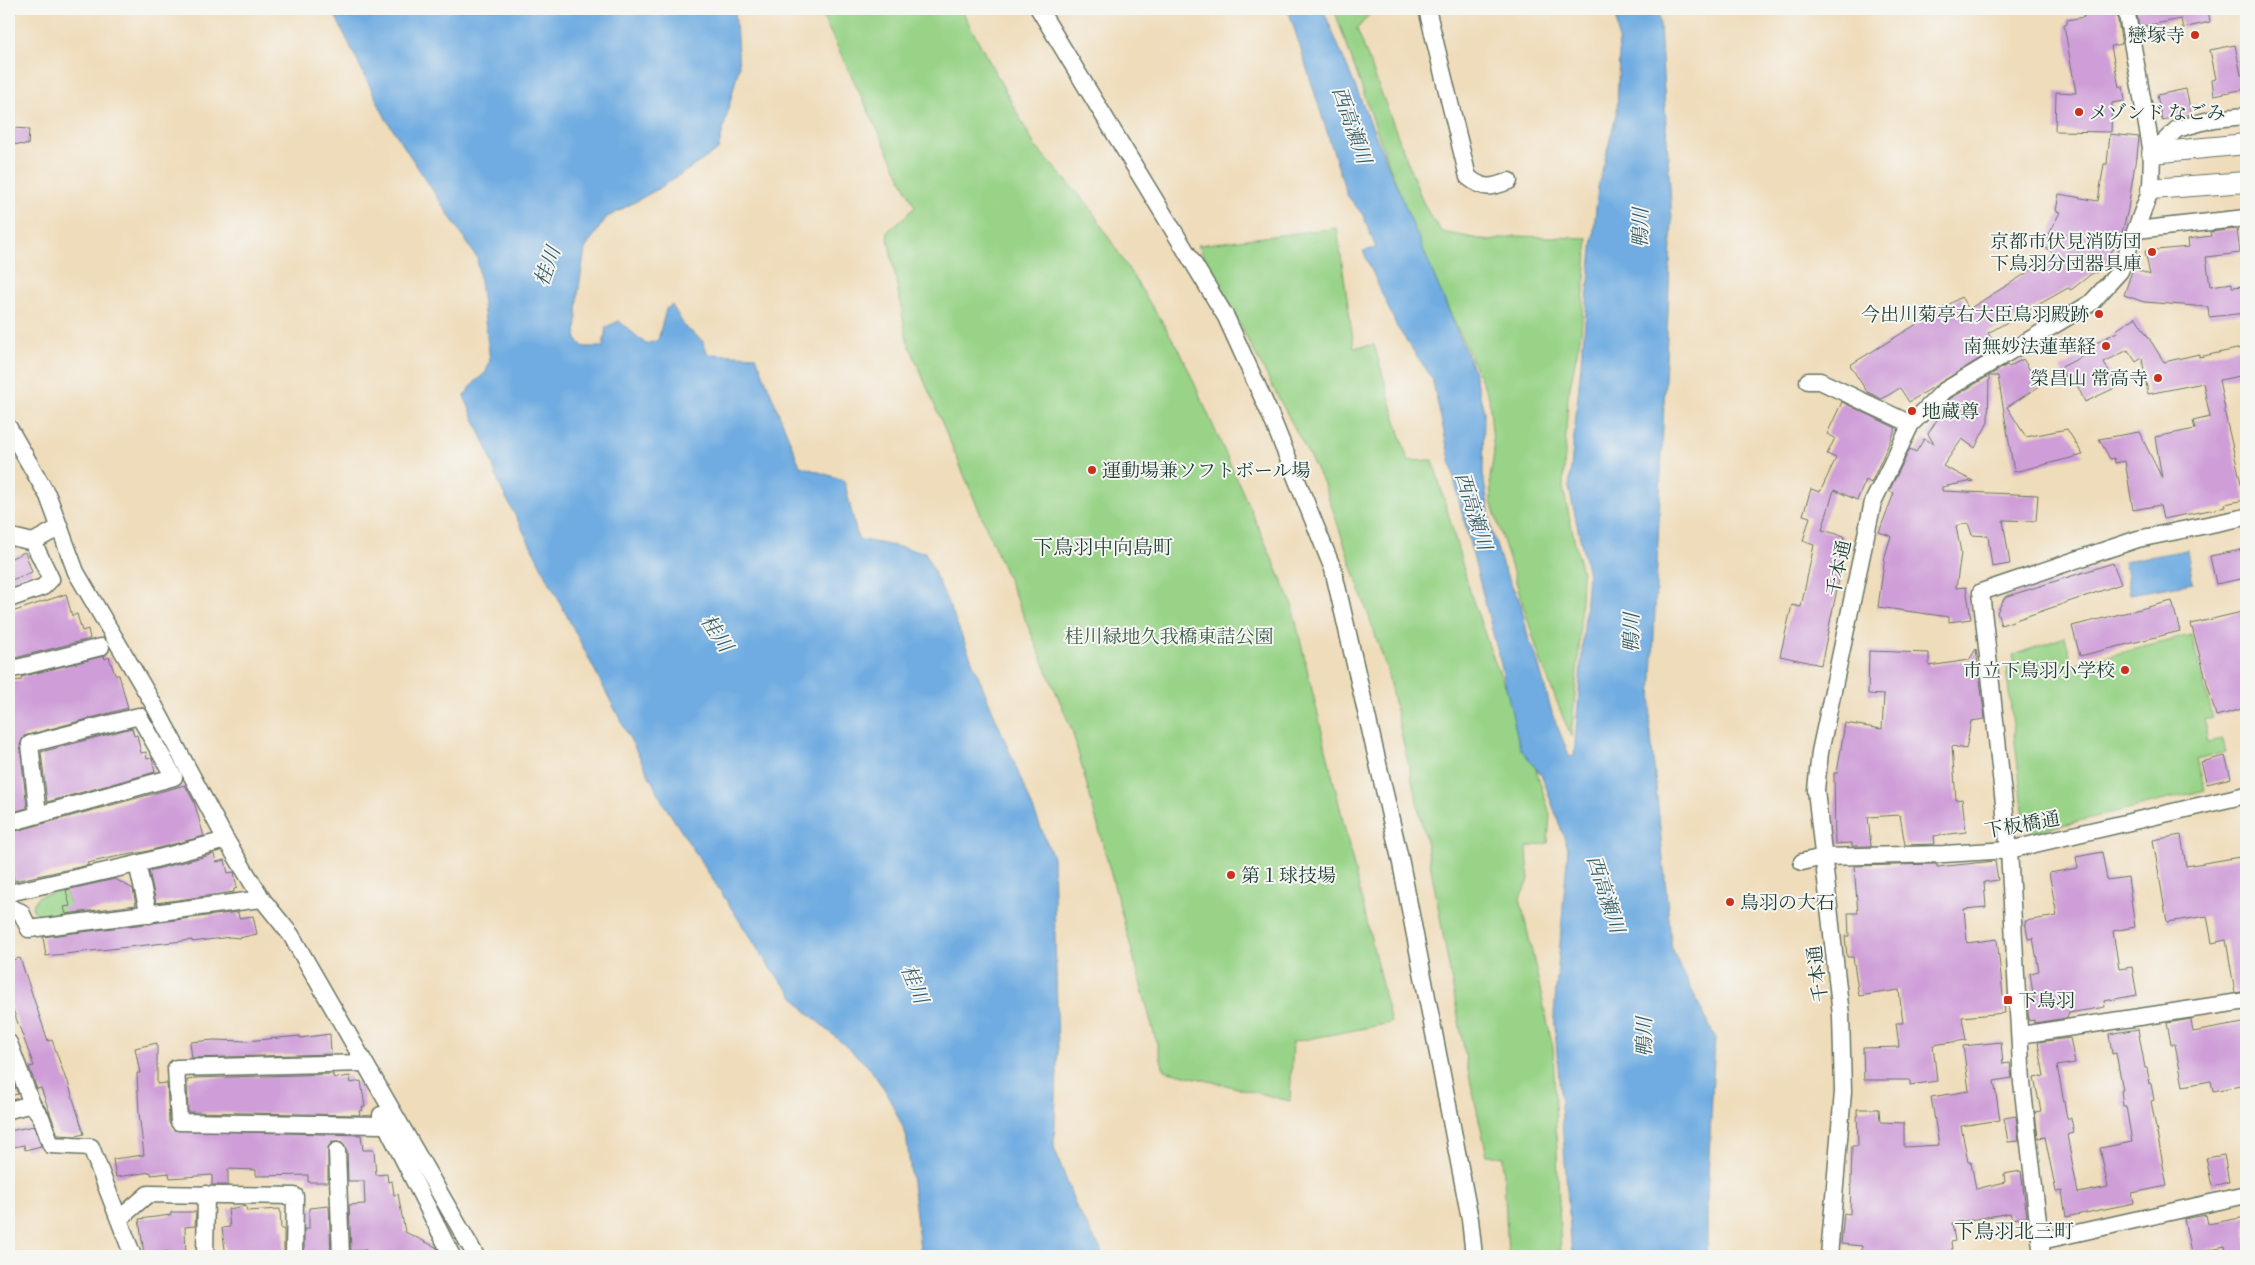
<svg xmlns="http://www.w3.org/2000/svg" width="2255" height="1265" font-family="'IM FELL DW Pica','Noto Serif JP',serif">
	<rect width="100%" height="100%" fill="#f6f6f2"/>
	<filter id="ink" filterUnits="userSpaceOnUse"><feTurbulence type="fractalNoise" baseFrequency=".02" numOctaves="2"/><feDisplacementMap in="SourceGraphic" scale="10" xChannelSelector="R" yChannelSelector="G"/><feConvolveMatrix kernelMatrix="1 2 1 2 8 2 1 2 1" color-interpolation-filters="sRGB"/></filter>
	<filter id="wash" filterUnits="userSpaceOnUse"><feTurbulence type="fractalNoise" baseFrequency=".0096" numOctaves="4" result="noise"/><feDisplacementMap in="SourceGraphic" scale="20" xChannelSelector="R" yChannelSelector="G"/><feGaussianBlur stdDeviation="1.12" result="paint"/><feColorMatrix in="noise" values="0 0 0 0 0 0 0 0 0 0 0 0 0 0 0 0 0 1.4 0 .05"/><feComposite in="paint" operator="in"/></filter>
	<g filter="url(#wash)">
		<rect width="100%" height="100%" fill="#efdcba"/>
		<!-- green -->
		<g fill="#98d387" stroke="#5c885e">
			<polygon points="819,9 961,9 1035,146 1089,206 1180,351 1291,601 1391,1023 1293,1042 1290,1101 1164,1070 1072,730 907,340 887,232 915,207"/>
			<polygon points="1334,9 1374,9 1357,29 1423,202 1432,219 1442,232 1490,241 1515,236 1588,238 1581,333 1568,396 1563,488 1582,574 1579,650 1571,737 1541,662 1491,501 1490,478 1494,453 1489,397 1425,258 1389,165"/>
			<polygon points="1337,228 1354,347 1374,345 1408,461 1433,460 1471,595 1494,660 1520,719 1550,814 1548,843 1527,847 1529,880 1520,898 1553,1047 1561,1256 1508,1256 1503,1157 1487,1155 1468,1071 1426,841 1386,667 1324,484 1198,245"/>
			<polygon points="2191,635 2213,718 2204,720 2208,743 2223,740 2226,752 2197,760 2205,790 2034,832 2025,826 2006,667 2015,665 2013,655 2065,637 2073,665"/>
			<polygon points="65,890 72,914 42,917 33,910 32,906 39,896"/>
		</g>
		<!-- water -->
		<g fill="#70ace1" stroke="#48748a">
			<polygon points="332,9 735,9 739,67 718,150 658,189 606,218 585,249 578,294 576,339 584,347 603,347 606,327 619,321 646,344 658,340 666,309 672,305 685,327 702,340 708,354 756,356 800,466 844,480 858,539 925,552 952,612 1053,857 1058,1049 1054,1147 1077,1209 1105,1256 921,1256 906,1134 887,1093 868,1066 805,1010 770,968 663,803 499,484 487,448 464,396 474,383 486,372 490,360 477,258 386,119"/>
			<polygon points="1288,9 1323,9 1473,369 1484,411 1483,474 1492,532 1503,567 1521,604 1529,641 1534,649 1553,716 1570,757 1574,756 1588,574 1569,488 1598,187 1617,112 1619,53 1616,9 1659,9 1672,220 1650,726 1672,950 1715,1037 1707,1197 1707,1256 1572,1256 1554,1013 1568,848 1542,776 1520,748 1500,661 1460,505 1432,378 1397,327 1363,251 1376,248 1363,215 1347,195"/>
			<polygon points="2187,550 2193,583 2130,594 2124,561"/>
		</g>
		<g id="blocks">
			<!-- building -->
			<g fill="#cf9ed8">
				<polygon points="2083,9 2116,9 2122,44 2111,46 2119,87 2123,86 2125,101 2112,103 2111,132 2055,131 2056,92 2076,93 2064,25 2067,24 2067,20 2084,17"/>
				<polygon points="2136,9 2208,9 2210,22 2183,28 2181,19 2139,27"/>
				<polygon points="2235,45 2241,75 2246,74 2246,89 2214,95 2212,80 2216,79 2210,50"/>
				<polygon points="2186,89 2191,114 2162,120 2157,95"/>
				<polygon points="12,128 29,129 28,145 11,144"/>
				<polygon points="2110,134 2139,137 2137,157 2136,157 2128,209 2122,233 2120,233 2117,244 2096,273 2094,272 2071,290 2068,288 1988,333 1997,348 1909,402 1900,388 1882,399 1867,392 1850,365 1961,297 1969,309 2057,254 2043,247 2060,212 2056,211 2059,194 2098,201 2104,164 2107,164"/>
				<polygon points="2237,229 2240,253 2206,257 2210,286 2232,283 2232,287 2246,286 2246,313 2209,317 2208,307 2144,302 2124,295 2133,268 2150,275 2145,251 2189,247 2188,239 2211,236 2210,232"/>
				<polygon points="2135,316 2164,362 2199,354 2199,357 2246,347 2246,375 2219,380 2225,409 2224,410 2245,500 2225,504 2226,507 2163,519 2160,505 2133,510 2125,461 2115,463 2114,458 2110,459 2099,439 2139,432 2162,478 2155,437 2195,429 2193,421 2210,417 2203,383 2148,394 2142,358 2136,362 2128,350 2104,362 2117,387 2085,402 2076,383 2070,386 2060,368 2087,354 2085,349 2117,332 2116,330 2135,318"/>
				<polygon points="2023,359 2040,386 2007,407 2026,437 2067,429 2083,455 2014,472 1998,376 1989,376 1988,422 1975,448 1962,439 1943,466 1973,481 1942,487 1942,491 2038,495 2036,521 2003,520 2010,564 1992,567 1988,536 1972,535 1968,523 1956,526 1961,553 1956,588 1966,587 1971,619 1949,622 1949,617 1878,607 1885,556 1891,536 1879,532 1894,493 1889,491 1910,449 1916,452 1924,439 1934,444 1928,434 1950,399 2007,365 2009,367"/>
				<polygon points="1842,402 1896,428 1871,483 1866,480 1857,500 1834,490 1822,530 1844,536 1839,555 1844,556 1821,665 1780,656 1792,605 1801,607 1814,545 1803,541 1810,517 1803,515 1811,489 1820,492 1836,458 1827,454 1835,438 1827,434"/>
				<polygon points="2246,549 2246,578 2216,584 2210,556"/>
				<polygon points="25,552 32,572 9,581 9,559"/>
				<polygon points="2113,563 2121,584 2001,625 1997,612 2005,597"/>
				<polygon points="66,594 72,616 77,614 82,631 88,629 90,639 15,658 13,649 9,650 9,613"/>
				<polygon points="2172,601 2180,631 2080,656 2072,626"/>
				<polygon points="2246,611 2246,708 2216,716 2191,624"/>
				<polygon points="1976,649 1985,719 1971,721 1966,749 1952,746 1956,800 1962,799 1966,832 1934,836 1935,844 1905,845 1900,815 1868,817 1871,846 1852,846 1852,843 1835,844 1834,773 1837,773 1845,723 1882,729 1884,695 1868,694 1869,651 1929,653 1929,666 1969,660"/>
				<polygon points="104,656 105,659 109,657 115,675 119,675 128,708 24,736 20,745 27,808 9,813 9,689 14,688 13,681 22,680 21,677"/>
				<polygon points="132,728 134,736 137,735 141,753 146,752 147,759 152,758 155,772 47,802 41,752"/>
				<polygon points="2225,756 2231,778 2207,784 2201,762"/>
				<polygon points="185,785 194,802 204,836 144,852 115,857 87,863 89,865 14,881 10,862 12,862 9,833"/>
				<polygon points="2181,835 2186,866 2240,857 2246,896 2246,991 2235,993 2226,940 2212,943 2207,916 2167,922 2153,840"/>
				<polygon points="2102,852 2107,880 2128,877 2135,927 2113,931 2119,969 2132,967 2137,995 2104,1001 2105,1007 2069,1013 2067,1018 2034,1023 2034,1020 2029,1021 2027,1002 2034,1000 2030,973 2039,971 2033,938 2028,939 2025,921 2057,916 2049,873 2078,868 2076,857"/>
				<polygon points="214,854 216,862 225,860 228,873 234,872 237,888 234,889 234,892 156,903 149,871"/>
				<polygon points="1995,861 1998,880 1984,882 1986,907 1964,909 1967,943 1997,939 2005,1013 1962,1017 1966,1040 1933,1045 1937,1081 1910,1085 1910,1080 1864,1080 1863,1048 1899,1047 1896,1023 1903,1023 1899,990 1859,996 1853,957 1847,957 1845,936 1849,936 1848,913 1858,913 1854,866 1937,864 1937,867"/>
				<polygon points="115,879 133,889 136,905 66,914 64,907 70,906 66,890"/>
				<polygon points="238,912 239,918 253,916 257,934 239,938 230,937 192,942 192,940 46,956 43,937"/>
				<polygon points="20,958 48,1041 52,1040 66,1080 67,1079 84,1134 76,1136 58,1135 41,1088 37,1089 29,1067 34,1066 9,999 9,961"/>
				<polygon points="2191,1019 2193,1032 2243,1023 2244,1026 2246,1025 2246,1085 2213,1091 2211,1081 2183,1086 2175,1044 2171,1044 2167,1023"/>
				<polygon points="2138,1029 2145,1068 2147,1068 2150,1084 2151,1084 2154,1100 2151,1101 2167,1186 2132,1193 2134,1203 2066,1217 2062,1191 2056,1192 2045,1137 2038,1138 2035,1112 2041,1111 2034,1078 2044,1076 2038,1042 2070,1038 2075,1063 2057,1066 2067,1118 2071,1118 2074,1133 2067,1135 2078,1193 2108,1187 2100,1148 2132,1142 2126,1106 2123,1106 2121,1090 2123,1090 2116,1053 2112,1054 2109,1034"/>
				<polygon points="330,1034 331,1054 192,1058 190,1042 214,1040 246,1041 300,1036 300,1038"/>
				<polygon points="2001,1042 2003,1064 2010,1063 2012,1078 1994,1081 2000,1120 1961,1126 1968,1162 1971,1162 1976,1189 2005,1182 2004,1174 2021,1171 2027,1217 2012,1219 2010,1213 1952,1223 1955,1241 1951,1242 1953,1256 1861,1256 1862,1246 1841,1244 1844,1213 1850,1214 1852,1146 1858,1146 1857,1109 1879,1109 1880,1122 1904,1123 1904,1147 1939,1145 1931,1097 1969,1091 1963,1046"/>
				<polygon points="157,1043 157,1084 167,1083 169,1123 174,1130 361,1135 363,1150 374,1150 376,1175 387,1174 388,1182 392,1181 394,1195 398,1194 405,1232 436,1247 441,1256 366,1256 366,1250 351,1251 349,1205 365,1204 364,1181 348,1181 347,1150 341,1142 332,1142 328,1147 328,1182 308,1182 308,1175 256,1176 256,1170 228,1169 228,1185 212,1185 212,1175 170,1178 169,1173 151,1175 151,1172 116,1177 113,1159 144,1155 139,1113 137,1073 140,1073 135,1048"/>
				<polygon points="9,1072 18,1094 9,1096"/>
				<polygon points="333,1074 333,1077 336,1078 350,1076 351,1083 361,1081 365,1107 362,1107 363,1110 359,1111 360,1115 188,1112 187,1080 194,1079 194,1078"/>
				<polygon points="2016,1116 2019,1141 2008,1142 2004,1118"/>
				<polygon points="34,1126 41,1146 25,1150 24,1145 9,1148 9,1131"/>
				<polygon points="2224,1155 2229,1182 2212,1186 2206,1158"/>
				<polygon points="246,1206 247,1211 280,1209 281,1229 284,1229 284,1256 226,1256 222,1228 230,1227 228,1209"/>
				<polygon points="329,1206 331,1256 304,1256 304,1229 309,1229 309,1208"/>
				<polygon points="171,1212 196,1212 195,1226 185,1227 186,1256 168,1256 168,1251 144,1255 139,1219 171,1215"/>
				<polygon points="2206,1215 2208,1224 2246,1217 2246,1256 2227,1256 2225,1246 2191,1253 2184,1219"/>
			</g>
		</g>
	</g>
	<g filter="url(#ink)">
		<use href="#blocks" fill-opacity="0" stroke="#687563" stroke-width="1"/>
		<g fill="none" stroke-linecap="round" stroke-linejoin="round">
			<!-- minor casing -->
			<g stroke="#687563" stroke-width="19">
				<g id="minor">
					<polyline points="1039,9 1226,317 1270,414 1333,569 1401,863 1470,1219 1474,1256"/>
					<path d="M1427 9 1468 177C1484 190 1491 188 1509 181"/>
					<polyline points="2152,153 2177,129 2213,119 2246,116"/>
					<polyline points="2136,230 2246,218"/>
					<polyline points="1808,381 1820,381 1911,424"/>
					<polyline points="9,428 48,496 76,572 154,705 226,840 262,899 291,935 476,1256"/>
					<polyline points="9,538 12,537 33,542 51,579 43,587 9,599"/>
					<polyline points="33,542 60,527"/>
					<polyline points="9,670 101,647"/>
					<polyline points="9,823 174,777 139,716 30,744 38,815"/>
					<polyline points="1802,862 1823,857 1944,854 2009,850 2246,795"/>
					<polyline points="137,864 149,915"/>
					<polyline points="9,893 137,864 226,840"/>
					<polyline points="9,907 21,912 29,929 262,899"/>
					<polyline points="2020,1035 2246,1001"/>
					<polyline points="9,1043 32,1104 9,1110"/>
					<polyline points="364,1063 176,1068 179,1122 384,1125"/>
					<polyline points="32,1104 41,1117 51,1145 91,1147 133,1256"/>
					<polyline points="381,1115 452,1256"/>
					<polyline points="337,1151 341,1256"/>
					<polyline points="119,1219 148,1194 295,1196 294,1256"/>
					<polyline points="2041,1241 2246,1195"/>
					<polyline points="205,1256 206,1194"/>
					<polyline points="1829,1256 1843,1092 1841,1015 1816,790 1820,752 1873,502 1911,424 1944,391 2091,303 2120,271 2151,189 2152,153 2126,9"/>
					<polyline points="2042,1256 2022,1083 2009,850 1981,592 2138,539 2246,517"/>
				</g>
			</g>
			<!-- tertiary casing -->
			<g stroke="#687563" stroke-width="22">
				<g id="tertiary">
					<polyline points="2152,153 2246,144"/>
					<polyline points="2151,189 2246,182"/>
				</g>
			</g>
			<!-- minor -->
			<use href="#minor" stroke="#fff" stroke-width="16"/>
			<!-- tertiary -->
			<use href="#tertiary" stroke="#fff" stroke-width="20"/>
		</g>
	</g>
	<!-- markers -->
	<g fill="#c8321e" stroke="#f6f6f2" stroke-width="2">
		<circle cx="2195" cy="35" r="5"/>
		<circle cx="2079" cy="112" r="5"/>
		<circle cx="2152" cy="252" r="5"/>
		<circle cx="2099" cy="314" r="5"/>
		<circle cx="2106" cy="346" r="5"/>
		<circle cx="2158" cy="378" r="5"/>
		<circle cx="1912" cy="411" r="5"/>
		<circle cx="1092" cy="470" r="5"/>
		<circle cx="2125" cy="670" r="5"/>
		<circle cx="1231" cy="875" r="5"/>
		<circle cx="1730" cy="902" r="5"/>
		<rect x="2003" y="995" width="10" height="10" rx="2.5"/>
	</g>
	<g text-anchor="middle" stroke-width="4" stroke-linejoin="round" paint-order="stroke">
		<!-- poi labels -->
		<g font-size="19" fill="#1f3d34" stroke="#f6f6f2" text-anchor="end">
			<text x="2185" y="42">戀塚寺</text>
			<text x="2089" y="119" text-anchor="start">メゾンド なごみ</text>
			<text x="2142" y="248">京都市伏見消防団<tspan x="2142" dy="22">下鳥羽分団器具庫</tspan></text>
			<text x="2089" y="321">今出川菊亭右大臣鳥羽殿跡</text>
			<text x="2096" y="353">南無妙法蓮華経</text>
			<text x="2148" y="385">榮昌山 常高寺</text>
			<text x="1922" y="418" text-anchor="start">地蔵尊</text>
			<text x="1102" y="477" text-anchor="start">運動場兼ソフトボール場</text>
			<text x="2115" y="677">市立下鳥羽小学校</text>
			<text x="1241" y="882" text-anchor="start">第１球技場</text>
			<text x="1740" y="909" text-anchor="start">鳥羽の大石</text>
			<text x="2018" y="1007" text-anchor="start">下鳥羽</text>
		</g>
		<!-- street labels -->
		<g font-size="19" fill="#1f3d34" stroke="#f6f6f2">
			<text transform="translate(1838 568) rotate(-78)" y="7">千本通</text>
			<text transform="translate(2022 824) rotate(-10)" y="7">下板橋通</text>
			<text transform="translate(1817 974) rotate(-97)" y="7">千本通</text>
		</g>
		<!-- park labels -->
		<g font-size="19" fill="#375b45" stroke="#f6f6f2">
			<text x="1169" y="643">桂川緑地久我橋東詰公園</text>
		</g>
		<!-- water labels -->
		<g font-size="20" font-style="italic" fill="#375e68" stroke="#f6f6f2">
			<text transform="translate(1352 125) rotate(71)" y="7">西高瀬川</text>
			<text transform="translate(1640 228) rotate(-89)" y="7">鴨川</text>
			<text transform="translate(547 266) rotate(-70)" y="7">桂川</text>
			<text transform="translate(1474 511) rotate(73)" y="7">西高瀬川</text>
			<text transform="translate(717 633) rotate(57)" y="7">桂川</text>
			<text transform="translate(1631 633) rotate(-89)" y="7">鴨川</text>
			<text transform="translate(1606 894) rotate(72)" y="7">西高瀬川</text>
			<text transform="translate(915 984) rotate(68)" y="7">桂川</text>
			<text transform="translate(1644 1037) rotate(-90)" y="7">鴨川</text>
		</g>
		<!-- neighbourhood labels -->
		<g font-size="20" fill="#1f3d34" stroke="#f6f6f2">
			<text x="1103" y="554">下鳥羽中向島町</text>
			<text x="2014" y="1238">下鳥羽北三町</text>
		</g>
	</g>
	<!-- margin -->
	<rect width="2255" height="1265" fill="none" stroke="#f6f6f2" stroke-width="30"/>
</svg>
